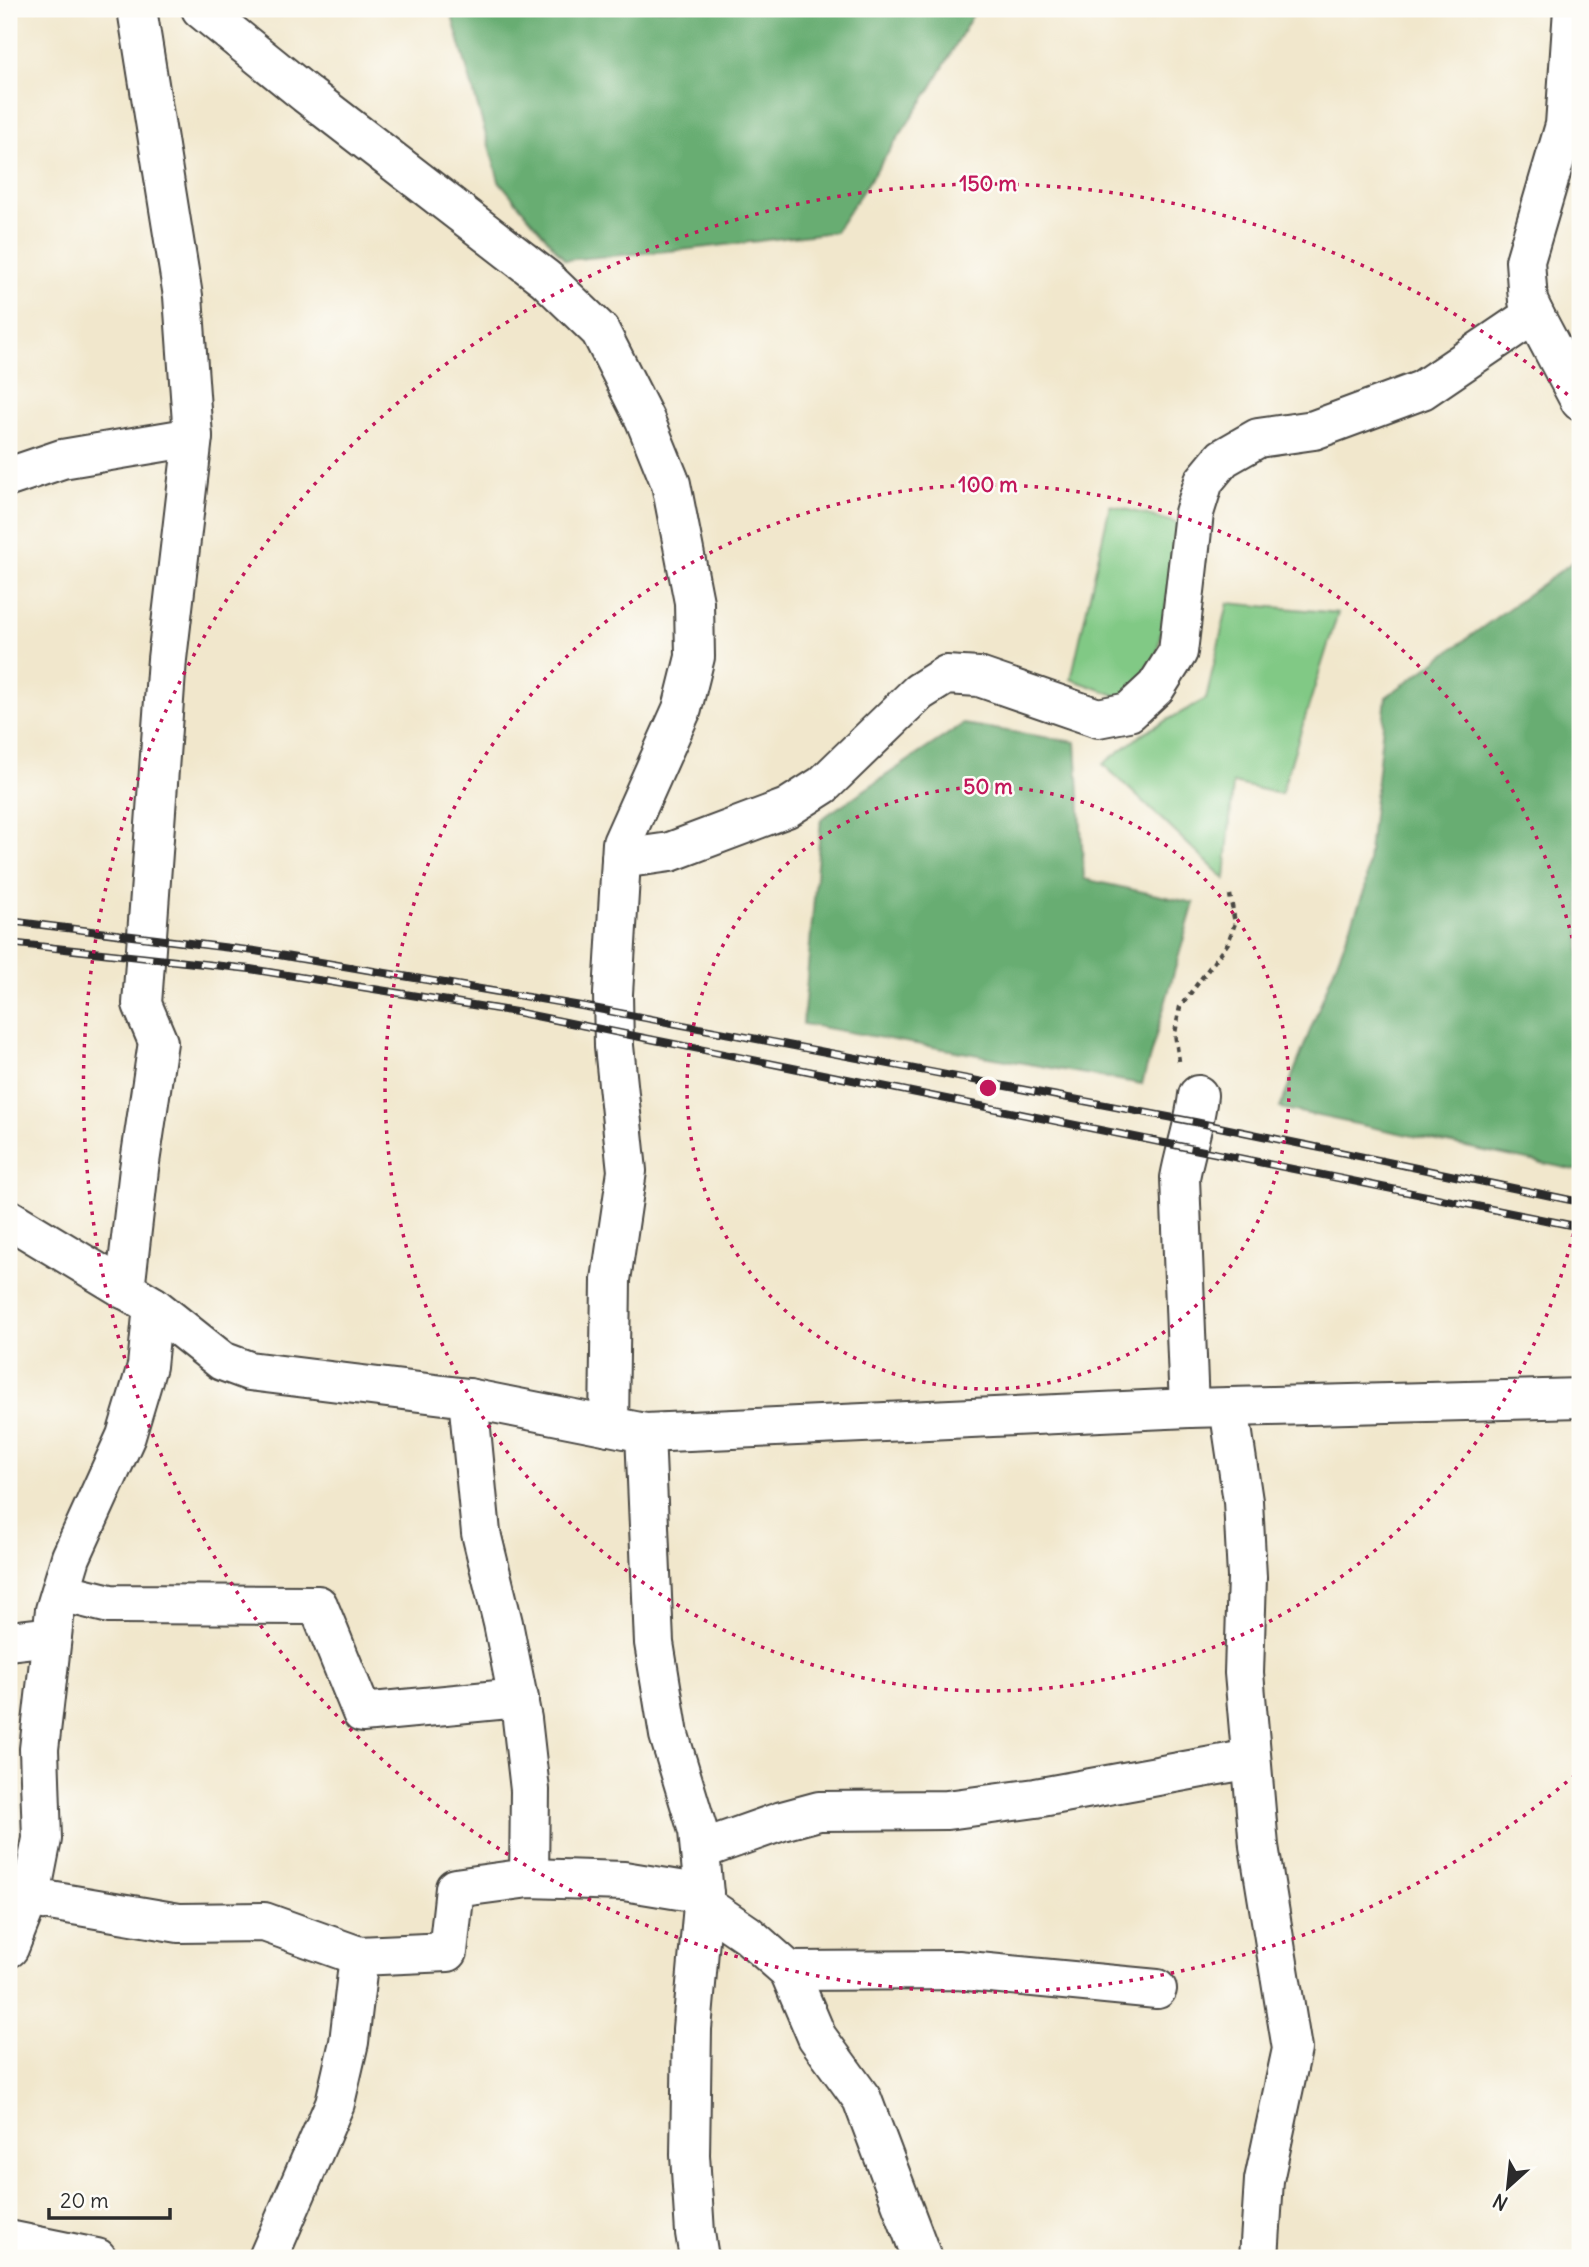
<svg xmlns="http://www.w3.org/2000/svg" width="1589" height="2267" font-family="Delius,sans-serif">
	<rect width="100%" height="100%" fill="#fdfcf7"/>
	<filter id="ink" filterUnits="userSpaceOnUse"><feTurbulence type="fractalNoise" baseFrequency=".0143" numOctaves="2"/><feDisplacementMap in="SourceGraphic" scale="14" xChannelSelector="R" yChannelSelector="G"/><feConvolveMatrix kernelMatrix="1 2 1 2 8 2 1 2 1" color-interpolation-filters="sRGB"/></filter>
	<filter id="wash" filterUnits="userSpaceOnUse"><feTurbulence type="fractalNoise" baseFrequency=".00686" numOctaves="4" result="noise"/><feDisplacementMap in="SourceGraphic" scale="28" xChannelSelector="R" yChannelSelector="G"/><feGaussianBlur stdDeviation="1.57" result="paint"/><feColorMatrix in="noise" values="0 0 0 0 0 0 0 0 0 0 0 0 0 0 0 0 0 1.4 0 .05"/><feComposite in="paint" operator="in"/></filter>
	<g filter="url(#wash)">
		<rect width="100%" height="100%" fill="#f1e7cc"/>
		<!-- green -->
		<g fill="#81c985" stroke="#567a58" stroke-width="2">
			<polygon points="1110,505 1181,524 1156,659 1126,699 1071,679"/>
			<polygon points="1228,603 1338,613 1281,794 1233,783 1225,879 1103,764 1145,732 1206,699"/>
		</g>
		<!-- forest -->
		<g fill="#68ad72" stroke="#4a6c4e" stroke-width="2">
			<polygon points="450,9 976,9 932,87 835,232 691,249 565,260 499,181"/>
			<polygon points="1577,559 1580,561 1580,1171 1280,1108 1365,889 1386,697"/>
			<polygon points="963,724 1076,742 1084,879 1194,903 1142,1084 803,1024 821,819"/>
		</g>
	</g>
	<g filter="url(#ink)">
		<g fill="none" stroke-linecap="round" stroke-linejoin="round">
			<!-- minor casing -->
			<g stroke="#494743" stroke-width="42">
				<g id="minor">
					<polyline points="201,9 306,94 546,279 600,331 645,420 671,484 694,602 695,657 682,709 622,843 613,994 614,1046 627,1171 611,1280 609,1426"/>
					<polyline points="1573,9 1565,125 1525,261 1528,301 1534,314 1580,401"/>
					<polyline points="9,477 62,459 193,437"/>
					<polyline points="621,859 670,852 787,808 823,785 919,692 946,675 979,677 1098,718 1129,712 1156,687 1178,652 1194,513 1204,481 1223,458 1258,438 1314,430 1422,390 1534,314"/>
					<polyline points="9,1219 153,1306 222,1361 249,1371 468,1398 645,1433 1189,1408 1580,1398"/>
					<polyline points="125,1290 139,1169 158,1042 142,1004 167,659 193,437 183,296 137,9"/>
					<polyline points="468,1398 481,1533 503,1623 522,1719 530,1790 529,1878"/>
					<polyline points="1229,1407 1243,1501 1247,1577 1244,1673 1259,1846 1292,2049 1264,2180 1259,2258"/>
					<path d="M1189 1408 1180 1178C1185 1150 1195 1124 1198 1095"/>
					<polyline points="645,1433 654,1643 669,1735 698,1831 704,1894 692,2029 690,2155 695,2233 699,2258"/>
					<polyline points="61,1592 110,1604 318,1605 362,1713 519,1698"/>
					<polyline points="9,1641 52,1636"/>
					<polyline points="700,1850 782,1821 819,1811 947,1810 1036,1798 1251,1759"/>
					<polyline points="9,1894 179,1923 264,1922 359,1956 448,1952 455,1888 529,1878 624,1881 704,1894"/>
					<polyline points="703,1904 747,1934 789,1971 817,2037 862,2099 922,2258"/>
					<polyline points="9,1948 32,1890 42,1839 39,1749 55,1610 71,1557 126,1436 147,1366 153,1306"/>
					<polyline points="789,1971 958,1970 1157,1989"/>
					<polyline points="9,2240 97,2258"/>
					<polyline points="268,2258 335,2103 349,2042 359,1956"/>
				</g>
			</g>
			<!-- path -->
			<polyline stroke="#494743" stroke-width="4.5" stroke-dasharray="5 5" stroke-linecap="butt" points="1179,1061 1175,1033 1180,1007 1228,943 1235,923 1230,895"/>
			<!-- minor -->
			<use href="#minor" stroke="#fff" stroke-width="38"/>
			<!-- rail casing -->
			<g stroke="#2b2b2b" stroke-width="8">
				<g id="rail">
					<polyline points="9,921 255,951 593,1008 1195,1122 1580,1202"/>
					<polyline points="9,943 250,969 516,1012 1580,1227"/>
				</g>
			</g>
			<!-- rail -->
			<use href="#rail" stroke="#fdfcf7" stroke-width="5" stroke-dasharray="16" stroke-linecap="butt"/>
		</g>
	</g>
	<!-- distance rings -->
	<g fill="none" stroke="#c2185b" stroke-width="3.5" stroke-dasharray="3.5 7">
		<circle cx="988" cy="1088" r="301"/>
		<path d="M1580 1203A603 603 0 1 1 1580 973"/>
		<path d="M1575 1775A904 904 0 1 1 1575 401"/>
	</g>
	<circle cx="988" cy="1088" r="10" fill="#c2185b" stroke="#fdfcf7" stroke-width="3.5"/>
	<g font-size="21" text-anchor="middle" font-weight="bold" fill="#c2185b" stroke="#fdfcf7" stroke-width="5" stroke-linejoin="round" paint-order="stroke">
		<text x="988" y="191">150 m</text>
		<text x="988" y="492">100 m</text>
		<text x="988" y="794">50 m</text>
	</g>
	<!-- margin -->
	<rect width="1589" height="2267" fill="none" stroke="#fdfcf7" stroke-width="35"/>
	<!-- north arrow -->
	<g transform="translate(1508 2187) rotate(207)" stroke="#fdfcf7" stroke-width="5" paint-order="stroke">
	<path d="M0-5L12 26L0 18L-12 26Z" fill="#2b2b2b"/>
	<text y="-10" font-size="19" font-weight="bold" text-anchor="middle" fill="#2b2b2b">N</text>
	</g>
	<!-- scale -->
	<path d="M49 2208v10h121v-10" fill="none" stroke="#2b2b2b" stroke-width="3.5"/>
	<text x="60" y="2208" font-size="21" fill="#2b2b2b" stroke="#fdfcf7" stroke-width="5" paint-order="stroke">20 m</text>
</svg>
